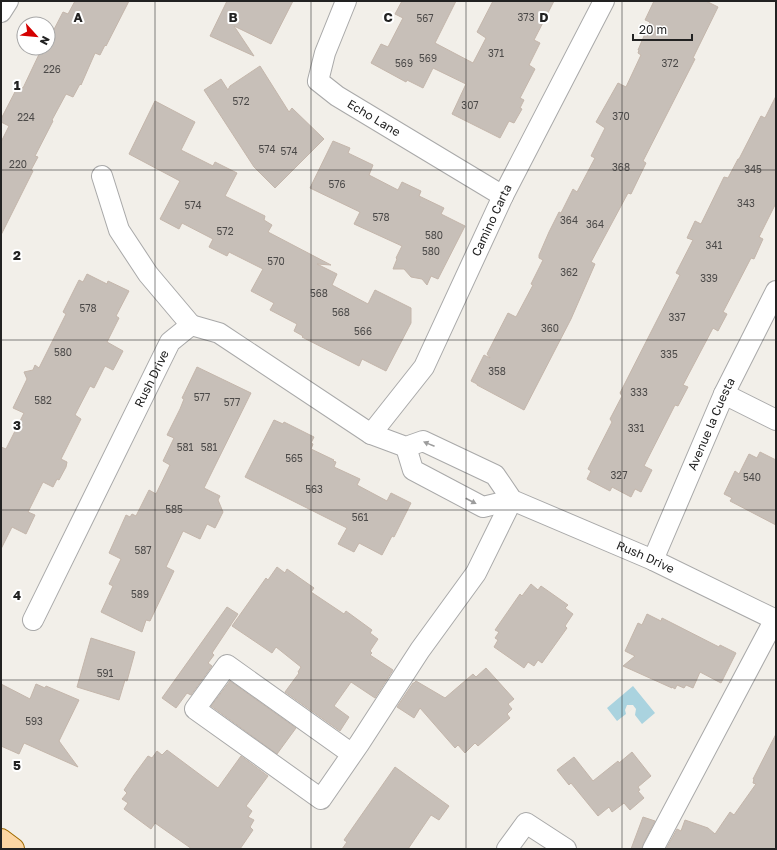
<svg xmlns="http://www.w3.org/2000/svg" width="777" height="850" font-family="'Golos Text',sans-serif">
	<rect width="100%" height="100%" fill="#f2efe9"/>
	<!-- water -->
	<polygon fill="#aad3df" points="633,686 655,713 642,724 635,715 636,709 633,705 627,705 625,710 626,714 617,721 607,708"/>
	<!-- building -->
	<g fill="#c7bfb8" stroke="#c4b6ab">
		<polygon points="75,1 129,1 106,46 105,45 100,55 95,53 81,85 80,84 73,97 66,94 52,120 53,121 35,156 38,157 31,170 33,171 1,235 1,142 9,126 1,122 1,119 18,86 23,88 42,48 48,48 48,41 63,12 68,14"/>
		<polygon points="227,1 293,1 271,44 234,26 254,56 210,36"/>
		<polygon points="402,1 456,1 435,43 473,63 486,38 477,32 493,1 554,1 534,40 540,43 529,65 535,69 520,98 524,100 520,108 522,109 514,123 509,121 500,138 452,114 466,84 433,68 423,88 407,80 406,82 371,63 381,44 388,47 403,18 395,14"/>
		<polygon points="654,1 706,1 718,7 693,58 695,59 643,161 646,163 631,194 628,193 591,262 595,264 571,319 524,410 477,385 477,384 471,381 484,355 490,358 487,354 508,313 516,317 533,285 531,284 543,260 539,258 539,255 549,232 559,212 561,213 573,189 577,192 595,158 591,156 605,128 596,122 618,83 626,87 641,55 638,53 639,50 638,50 650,22 645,20"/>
		<polygon points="260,66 289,112 292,108 324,139 275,188 254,167 204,90 221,79 228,90 230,86"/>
		<polygon points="776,96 776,203 759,237 763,239 754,259 751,258 723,312 727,314 718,331 713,328 683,385 688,387 678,406 675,405 644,466 652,470 641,492 635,489 631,497 612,487 610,491 587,479 591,471 588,469 612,422 610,419 622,396 620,393 680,275 676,273 693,240 687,238 695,221 701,224 724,177 728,178 738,159 739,159 761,116 765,118"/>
		<polygon points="155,101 195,122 181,150 213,166 215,162 237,173 225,196 265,216 264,220 272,225 268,232 331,265 317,264 337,274 332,285 368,304 375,290 411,308 411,323 386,371 362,359 359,366 302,337 303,336 294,331 297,324 270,310 274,303 251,291 263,269 229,252 227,256 209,247 213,239 182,223 179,229 160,219 180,181 129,154"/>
		<polygon points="333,141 350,148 348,153 373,165 369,175 398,190 402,182 421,191 419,196 444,208 441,214 465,226 438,279 431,276 427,285 422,279 411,277 404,269 393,269 397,259 396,258 402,246 354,224 360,212 310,188"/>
		<polygon points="87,274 107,284 108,281 129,291 116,316 119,318 107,342 123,351 113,370 105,366 94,388 90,386 75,415 81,419 61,459 67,462 66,467 59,480 57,479 53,487 43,482 28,512 35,515 26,534 12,527 1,549 1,447 6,449 24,413 13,408 27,379 24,372 33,370 35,365 39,368 66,314 63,312 79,280 83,282"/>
		<polygon points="197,367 251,393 204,488 220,496 218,500 223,512 215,528 207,524 200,539 183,531 166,567 174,571 150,621 146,620 142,632 101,612 113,586 109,584 121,559 109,553 126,515 130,517 132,514 136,516 149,490 156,494 170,465 163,461 174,438 167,435 180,409 184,399 182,398"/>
		<polygon points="274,420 283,424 284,422 314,437 311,443 313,444 311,449 334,460 333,461 336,462 334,467 360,479 357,485 387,501 391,493 411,503 394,537 392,536 382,555 359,543 354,552 338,544 347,528 245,477"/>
		<polygon points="760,452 776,460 776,525 730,501 732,498 724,494 735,471 739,474 749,454 757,458"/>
		<polygon points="277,567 285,573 287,569 314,588 311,592 344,614 346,611 372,630 370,633 378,639 370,651 372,653 370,655 393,670 375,698 351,682 334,706 349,717 340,731 285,692 299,673 298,672 301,667 276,647 272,653 232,626 266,578 268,580"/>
		<polygon points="531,584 538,590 541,586 568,605 565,608 573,614 565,626 567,628 542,663 538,660 534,666 528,662 524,668 494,647 498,640 495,638 499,632 495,630 520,594 522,596"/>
		<polygon points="227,607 238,614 212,653 214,655 208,663 212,666 191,695 187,693 176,708 162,698"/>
		<polygon points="647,614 661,621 662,618 664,619 719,647 720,645 736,653 721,683 700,672 693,688 686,685 684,688 677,685 675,689 672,687 672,688 623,666 635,656 625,651 638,623 642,625"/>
		<polygon points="91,638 135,652 127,681 125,680 119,700 77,687"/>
		<polygon points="486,668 514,699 508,704 512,709 507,714 510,718 478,746 475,743 465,753 458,745 455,748 420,708 414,718 397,707 413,683 414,683 416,681 445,698 473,674 476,677"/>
		<polygon points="230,681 296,728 277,754 211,706"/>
		<polygon points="1,684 30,699 36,684 45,688 46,686 79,700 59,741 78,767 24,743 19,754 1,746"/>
		<polygon points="776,734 776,849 666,849 677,829 681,831 685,820 708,828 715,834 730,812 734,815 756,784 753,783 754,779 753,779"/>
		<polygon points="167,750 218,788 241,756 268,776 246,806 252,811 248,817 254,820 250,827 253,830 240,849 192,849 155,823 151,829 124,809 128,803 122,799 127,793 124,790 134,775 148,756 152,758 157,751 162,755"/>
		<polygon points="632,752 651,776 638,787 640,790 638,791 644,798 630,810 624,803 612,812 609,807 598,816 571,783 569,785 557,770 574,757 593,781 618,761 619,763"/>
		<polygon points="395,767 449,806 439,820 431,815 408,849 342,849 347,842 344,840"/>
		<polygon points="643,817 655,821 643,844 642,849 631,849"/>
	</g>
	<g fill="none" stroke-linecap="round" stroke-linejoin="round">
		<!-- minor casing -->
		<g stroke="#a9a9a9" stroke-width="22">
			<g id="minor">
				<path id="s1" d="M346 1 325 53 318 81 337 96 503 196"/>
				<polyline points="1,12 8,1"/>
				<polyline points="102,176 119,230 148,274 191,325"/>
				<path id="s2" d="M191 325 219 333 371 434 406 447 423 441 495 475 512 500 653 560 776 620"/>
				<polyline points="724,394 776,420"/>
				<path id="s3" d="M371 434 424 367 503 196 604 1"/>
				<polyline points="406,447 413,470 483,507 512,500"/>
				<path id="s4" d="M653 560 724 394 776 291"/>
				<path id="s5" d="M33 620 170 342 191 325"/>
				<polyline points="352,754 227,665 195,709 321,799 359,744 420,650 476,573 512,500"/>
				<polyline points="507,849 526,823 566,849"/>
				<polyline points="653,849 775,619"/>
			</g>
		</g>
		<!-- major casing -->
		<g stroke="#a06b00" stroke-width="24">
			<polyline id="major" points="1,840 13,849"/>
		</g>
		<!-- minor -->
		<use href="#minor" stroke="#fff" stroke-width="20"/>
		<!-- major -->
		<use href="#major" stroke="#fcd6a4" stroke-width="22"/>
	</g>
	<!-- one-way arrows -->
	<defs><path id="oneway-solid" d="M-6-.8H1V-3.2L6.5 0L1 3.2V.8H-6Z"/></defs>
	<g fill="#9c9c9c">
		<use href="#oneway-solid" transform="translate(429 444) rotate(-158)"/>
		<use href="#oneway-solid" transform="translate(471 501) rotate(28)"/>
	</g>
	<!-- grid -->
	<path fill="none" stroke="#222" stroke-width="1" stroke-opacity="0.55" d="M155 1V849M311 1V849M466 1V849M622 1V849M1 170H776M1 340H776M1 510H776M1 680H776"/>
	<g text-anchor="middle" stroke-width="4" stroke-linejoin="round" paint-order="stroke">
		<!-- number labels -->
		<g font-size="10" fill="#4b4948">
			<text x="526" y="21">373</text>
			<text x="425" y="22">567</text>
			<text x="496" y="57">371</text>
			<text x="428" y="62">569</text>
			<text x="404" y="67">569</text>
			<text x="670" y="67">372</text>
			<text x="52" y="73">226</text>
			<text x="241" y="105">572</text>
			<text x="470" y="109">307</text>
			<text x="621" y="120">370</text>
			<text x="26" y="121">224</text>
			<text x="267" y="153">574</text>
			<text x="289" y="155">574</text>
			<text x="18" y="168">220</text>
			<text x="621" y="171">368</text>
			<text x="753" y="173">345</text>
			<text x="337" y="188">576</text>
			<text x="746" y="207">343</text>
			<text x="193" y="209">574</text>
			<text x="381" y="221">578</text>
			<text x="569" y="224">364</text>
			<text x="595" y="228">364</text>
			<text x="225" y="235">572</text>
			<text x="434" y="239">580</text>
			<text x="714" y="249">341</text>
			<text x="431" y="255">580</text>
			<text x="276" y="265">570</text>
			<text x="569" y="276">362</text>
			<text x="709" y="282">339</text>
			<text x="319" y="297">568</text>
			<text x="88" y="312">578</text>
			<text x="341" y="316">568</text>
			<text x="677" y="321">337</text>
			<text x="550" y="332">360</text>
			<text x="363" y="335">566</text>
			<text x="63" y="356">580</text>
			<text x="669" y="358">335</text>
			<text x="497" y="375">358</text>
			<text x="639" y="396">333</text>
			<text x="202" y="401">577</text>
			<text x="43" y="404">582</text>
			<text x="232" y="406">577</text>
			<text x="636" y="432">331</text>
			<text x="185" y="451">581</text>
			<text x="209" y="451">581</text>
			<text x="294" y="462">565</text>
			<text x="619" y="479">327</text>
			<text x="752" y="481">540</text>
			<text x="314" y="493">563</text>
			<text x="174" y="513">585</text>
			<text x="360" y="521">561</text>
			<text x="143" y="554">587</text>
			<text x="140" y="598">589</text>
			<text x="105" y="677">591</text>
			<text x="34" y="725">593</text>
		</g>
		<!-- street labels -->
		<g font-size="12" fill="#222" stroke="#fff">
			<text dy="4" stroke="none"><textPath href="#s1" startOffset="152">Echo Lane</textPath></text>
			<text dy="4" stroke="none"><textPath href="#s3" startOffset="247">Camino Carta</textPath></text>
			<text dy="4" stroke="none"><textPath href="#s5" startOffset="269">Rush Drive</textPath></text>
			<text dy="4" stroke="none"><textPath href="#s4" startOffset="148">Avenue la Cuesta</textPath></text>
			<text dy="4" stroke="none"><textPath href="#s2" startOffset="522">Rush Drive</textPath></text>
		</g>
	</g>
	<g font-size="13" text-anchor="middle" font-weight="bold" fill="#222" stroke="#fff" stroke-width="4" stroke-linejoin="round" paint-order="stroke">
		<text x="78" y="22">A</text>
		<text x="233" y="22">B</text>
		<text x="388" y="22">C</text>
		<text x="544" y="22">D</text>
		<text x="17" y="90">1</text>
		<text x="17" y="260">2</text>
		<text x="17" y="430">3</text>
		<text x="17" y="600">4</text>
		<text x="17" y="770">5</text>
	</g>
	<!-- border -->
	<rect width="777" height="850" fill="none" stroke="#222222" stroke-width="4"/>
	<!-- north arrow -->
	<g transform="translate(36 36) rotate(117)"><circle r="19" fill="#ffffff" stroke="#a7a7a7"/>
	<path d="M0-3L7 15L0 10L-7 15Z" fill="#d40000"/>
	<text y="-6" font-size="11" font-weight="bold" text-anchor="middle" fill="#222222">N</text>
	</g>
	<!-- scale -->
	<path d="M633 34v6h59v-6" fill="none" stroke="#222222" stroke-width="2"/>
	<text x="639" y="34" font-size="12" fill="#222222" stroke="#ffffff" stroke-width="3" paint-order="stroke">20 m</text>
</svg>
